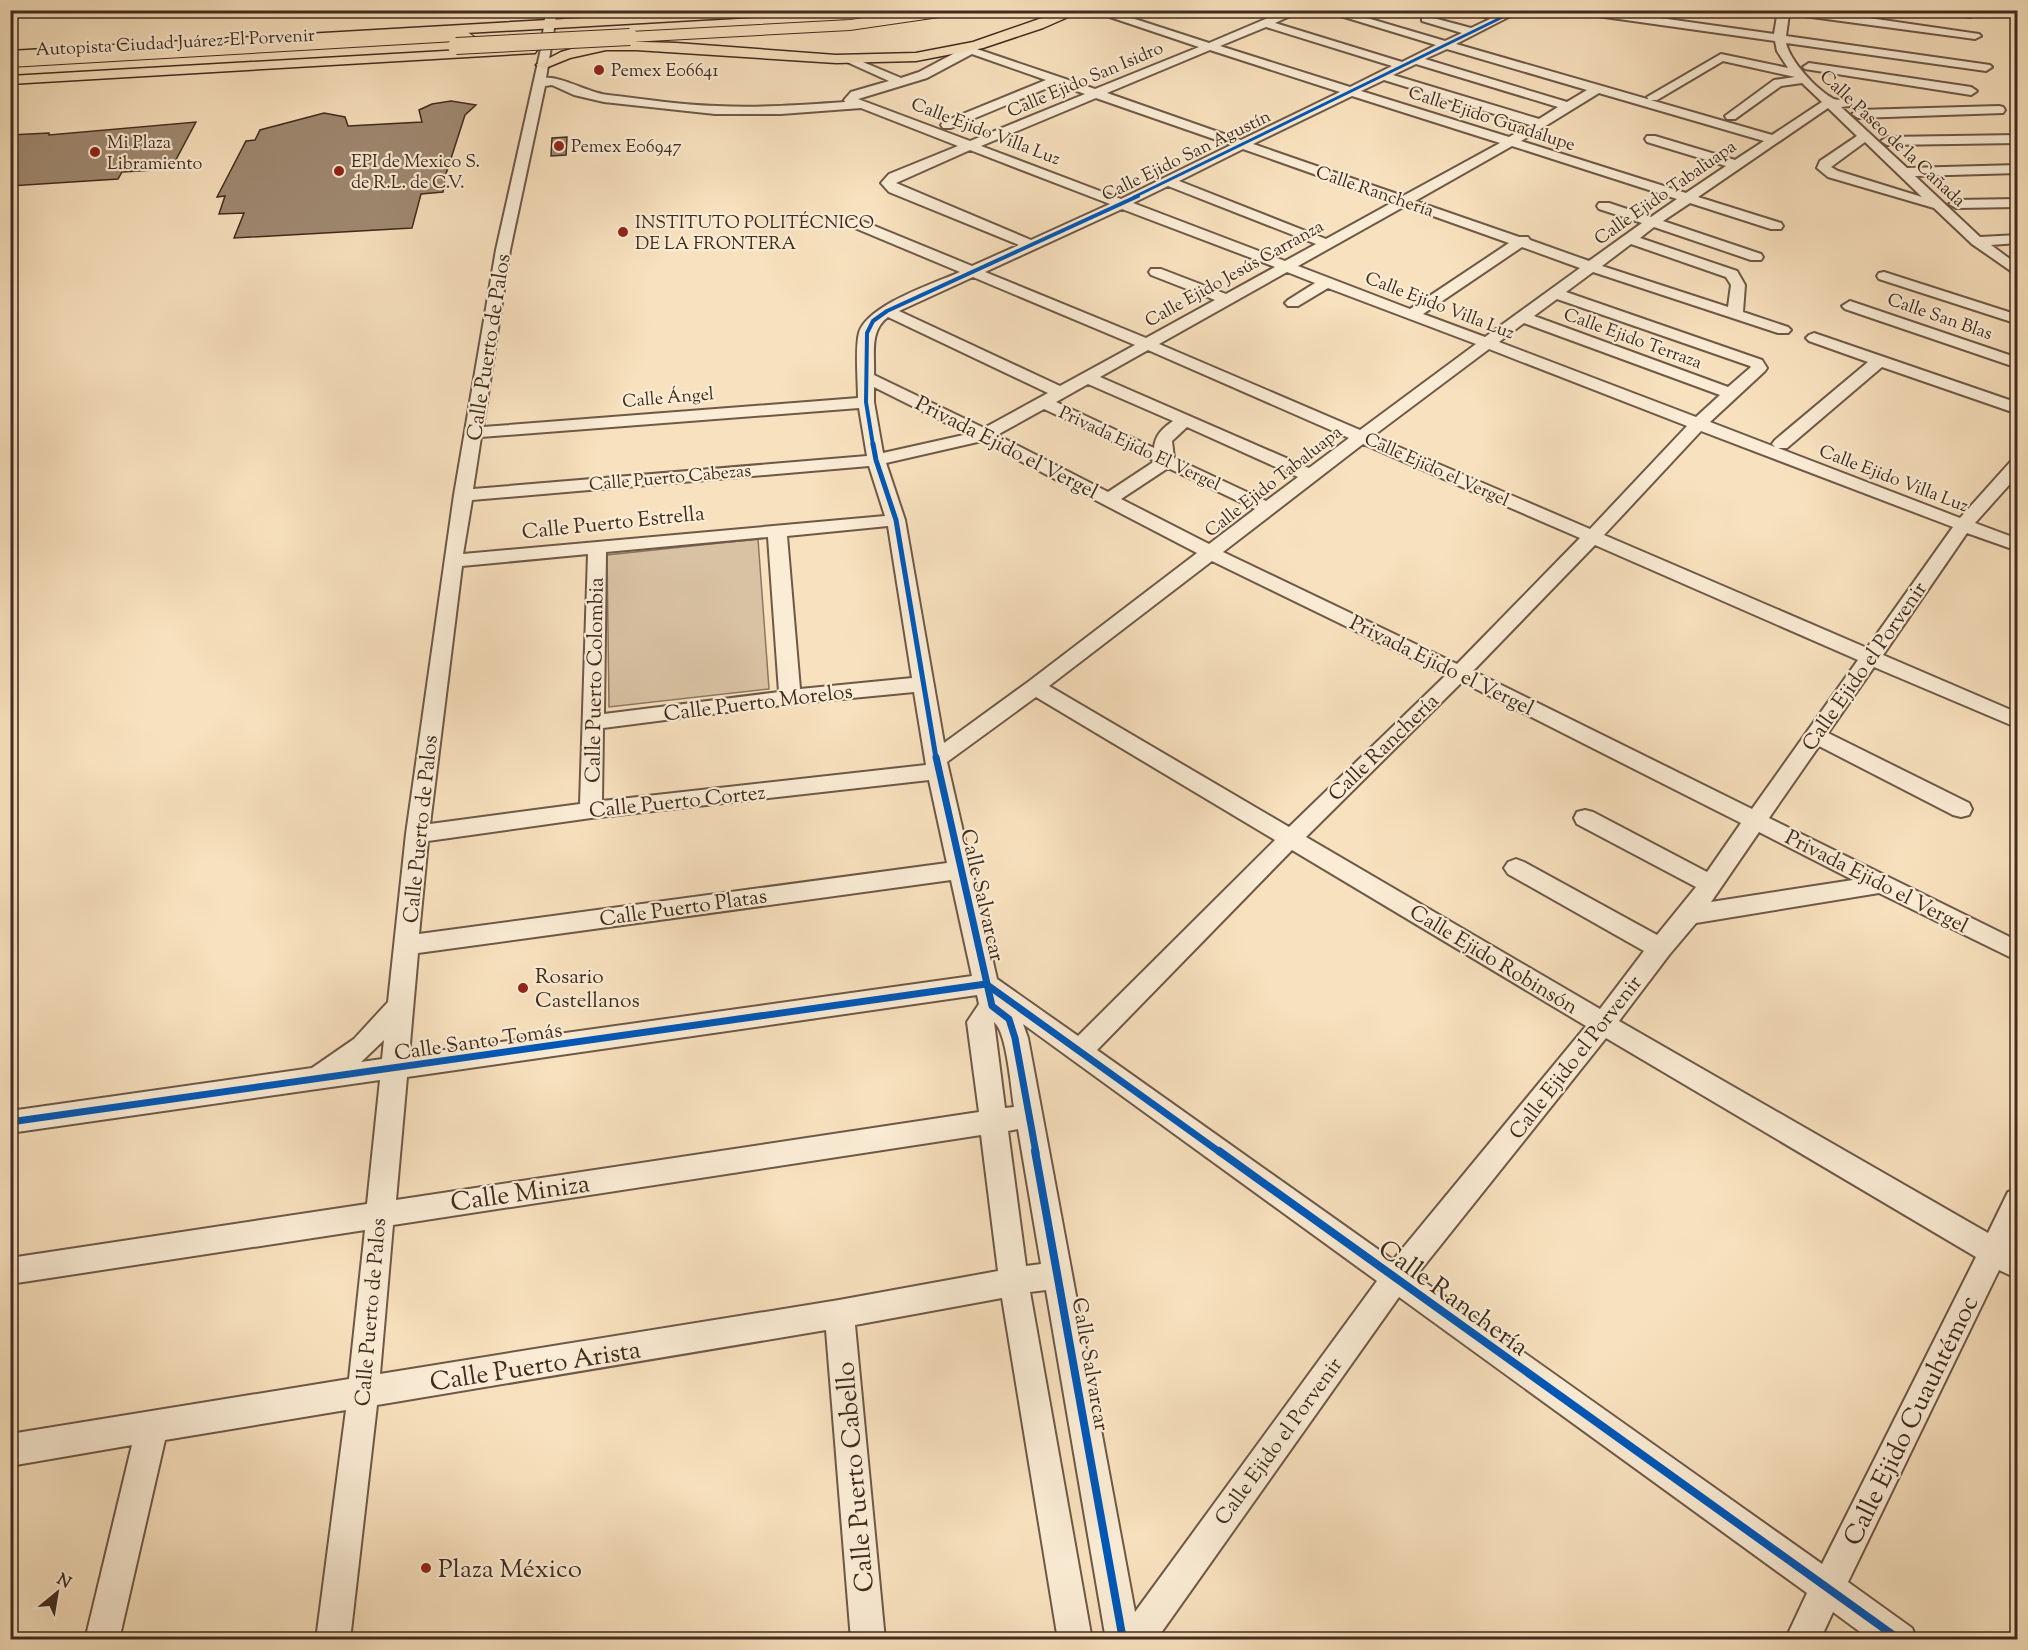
<svg xmlns="http://www.w3.org/2000/svg" width="2028" height="1650" font-family="'Sorts Mill Goudy',serif">
	<rect width="100%" height="100%" fill="#f8e1be"/>
	<filter id="stains"><feTurbulence type="fractalNoise" baseFrequency=".00333" numOctaves="4"/><feColorMatrix values="0 0 0 0 .2 0 0 0 0 .09 0 0 0 0 .02 0 0 0 .5 -.17"/></filter>
	<radialGradient id="worn" r=".72"><stop offset=".6" stop-color="#630" stop-opacity="0"/><stop offset="1" stop-color="#630" stop-opacity=".3"/></radialGradient>
	<!-- green -->
	<polygon fill="#d9c2a3" stroke="#8c7661" stroke-width="1.5" points="758,539 769,689 609,707 607,555"/>
	<!-- building -->
	<g fill="#a08a72" stroke="#402b1f" stroke-width="1.5">
		<polygon points="451,101 476,105 465,115 446,174 443,192 421,194 412,228 234,238 244,213 219,214 225,196 217,197 246,141 255,140 260,130 324,113 345,117 348,126 422,122 419,110 432,104"/>
		<polygon points="196,122 171,169 122,172 118,179 10,186 10,135 49,133 49,135"/>
		<polygon points="567,137 566,155 551,156 552,138"/>
	</g>
	<g fill="none" stroke-linecap="round" stroke-linejoin="round">
		<!-- minor casing -->
		<g stroke="#6e5847" stroke-width="4">
			<g id="minor">
				<path d="M546 10H557L546 78C560 76 589 93 608 95 644 99 681 105 717 106 760 108 803 105 845 102L844 100 851 92 889 81 847 62 845 60 851 57 901 78 919 72 968 46 1095 89 1199 47 1089 10H1107L1209 43 1287 10H1303L1275 23 1402 62 1436 45 1321 10H1340L1445 41 1462 33 1422 21V17L1426 16 1471 28 1490 19 1466 10H1484L1499 15 1507 10H1522L1456 44 1772 135 1822 102 1802 83 1781 86 1735 119H1727L1725 116 1774 80 1795 77 1723 61 1657 100H1649L1647 97 1721 54 1788 68 1777 51 1775 41 1576 13 1571 10H1603L1774 34 1778 10H1814L1979 34 1981 36 1975 39 1789 14 1786 36 1990 65 1992 67 1986 71 1786 43C1790 61 1815 88 1832 98 1836 101 1844 99 1850 100V106L1841 107 1907 168 2018 165V173L1915 176 1980 237 2018 235V243L1991 245 2018 265V276L1972 244 1934 208 1828 177 1817 168 1820 161 1857 136 1828 108 1698 197 1781 223 1783 226 1781 229H1771L1690 203 1663 221 1761 254 1763 257 1761 260H1751L1654 227 1640 238 1737 271 1745 285 1743 312 1788 327 1791 330 1788 333H1778L1593 272 1566 292 1762 360 1767 368 1765 371 1710 422 1775 447 1772 444 1775 440 1868 362 1809 341 1806 338 1809 335 1814 333 2018 403V414L1882 367 1787 448H1778L1960 518 2012 460 2018 459V475L1975 523 2018 539V551L1967 533 1883 655 2018 713V728L1874 667 1828 733 1969 803 1972 809 1969 815 1961 817 1953 815 1819 746 1769 818 2018 941V961L1879 893 1696 923 1669 955 1619 1021 1988 1233 2008 1192 2018 1189V1231L2010 1246 2018 1250V1279L1999 1270 1848 1582 1912 1628 1917 1640H1871L1833 1612 1820 1640H1785L1807 1593 1399 1297 1156 1640H1106L1046 1290 1030 1292 1092 1640H1058L1002 1298 855 1325 885 1640H851L826 1330 377 1405 350 1640H316L346 1410 165 1440 119 1640H85L132 1445 10 1466V1434L349 1379 365 1230 10 1284V1258L367 1204 380 1080 10 1133V1111L312 1068 354 1039 388 1002 406 834 454 495 496 250 541 49ZM1266 27 1392 66 1350 87 1220 46ZM1447 49 1587 90 1567 102 1425 59ZM1210 50 1340 92 1241 140 1107 93ZM972 54 1046 80 943 122 941 125 943 128H951L1057 84 1085 94 970 141 858 99 927 78ZM1416 64 1558 107 1539 119 1393 75ZM1384 80 1530 125 1509 137 1361 91ZM552 85 574 95 604 102 715 114H781L861 108 958 146 889 174 881 183 889 192 1019 245 972 266 860 220H850L848 223 850 226 960 272C935 283 867 305 859 333 855 348 858 381 858 398L483 427 510 250 545 86ZM1599 93 1764 141 1735 160 1655 136H1647L1645 139 1647 142 1726 166 1686 193 1521 141ZM1352 96 1500 143 1403 196 1253 144ZM1096 98 1231 145 1121 199 981 146ZM1865 142 1922 197 1838 171 1831 167ZM1512 146 1677 199 1651 217 1609 203H1599L1597 206 1599 209 1642 223 1589 261 1530 240 1528 237H1519L1415 201ZM1243 149 1393 202 1326 239 1179 181ZM970 150 1110 204 1031 240 896 183ZM1168 186 1316 244 1285 261 1133 203ZM1405 206 1509 243 1410 309 1298 266ZM1122 209 1275 267 1226 294 1161 269H1151L1149 272 1151 275 1215 300 1146 338 985 272ZM1631 244 1726 277 1731 285 1728 307 1602 266ZM1522 247 1580 268 1485 337 1423 314ZM1287 272 1315 283 1288 300 1285 303 1288 306H1298L1328 288 1476 344 1360 430 1159 344ZM973 277 1135 345 1060 386 899 311ZM1557 299 1750 366 1751 367 1728 387 1534 316ZM888 317 1048 393 984 428 874 375C875 354 869 331 888 317ZM1524 323 1720 395 1696 417 1499 342ZM1489 349 1687 426 1590 529 1373 436ZM1148 350 1349 438 1309 468 1100 377ZM1088 384 1173 421C1163 428 1155 435 1154 448L1056 402ZM874 387 968 434 883 453 874 402ZM859 408 867 456 473 489 481 437ZM1044 409 1155 461 1108 492 997 435ZM1187 427 1298 477 1266 501 1174 458 1172 441ZM1701 431 1953 527 1867 648 1604 535ZM982 441 1197 553 1028 682 944 743 905 520 886 463ZM1363 444 1580 538 1457 664 1223 552ZM869 466 885 516 463 554 472 500ZM1168 468 1255 509 1209 544 1121 499ZM888 526 912 678 800 689 787 536ZM768 537 779 692 604 714 606 552ZM1595 545 1858 660 1752 809 1473 671ZM588 554 580 804 430 824 462 566ZM1212 561 1446 675 1289 827 1049 686ZM1462 682 1741 823 1707 872 1593 812 1585 810 1577 812 1574 818 1577 824 1696 887 1657 935 1524 862 1516 859 1508 862 1504 868 1508 874 1644 951 1600 1009 1306 837ZM914 692 926 765 602 801 603 728 790 704ZM1036 697 1275 840 1078 1036 997 979 947 762ZM929 780 947 863 419 934 428 841 591 818ZM1759 832 1853 880 1711 902ZM1292 850 1586 1026 1393 1260 1097 1050ZM951 880 972 976 409 1055 418 953ZM977 995 979 1004 967 1022 979 1112 396 1200 407 1077ZM994 1022C1007 1032 1011 1089 1014 1107L1005 1108ZM1023 1024 1377 1281 1135 1612 1028 1038ZM1606 1038 1976 1257 1822 1564 1416 1276ZM384 1040 382 1059 361 1062ZM1018 1129 1041 1264 1026 1266 1008 1131ZM981 1135 998 1271 839 1300 380 1374 393 1225Z"/>
				<polygon points="1942,10 1969,10 1975,14 1970,17"/>
				<polygon points="1809,63 1971,87 1977,91 1971,95 1805,69 1803,67"/>
				<polygon points="1999,106 2003,107 2005,110 2003,113 1858,118 1852,114 1858,110"/>
				<polygon points="2018,135 2018,143 1887,145 1881,141 1887,137"/>
				<polygon points="2018,199 2018,207 1956,208 1949,204 1956,200"/>
				<polygon points="1884,272 2018,315 2018,324 1879,279 1877,276 1879,273"/>
				<polygon points="1850,301 2018,358 2018,368 1845,309 1842,306"/>
			</g>
		</g>
		<!-- major casing -->
		<g stroke="#402b1f" stroke-width="3">
			<g id="major">
				<polygon points="723,10 807,10 801,14 10,59 10,51"/>
				<polygon points="1065,10 1084,10 1043,28 983,48 916,61 836,63 636,50 606,50 570,58 543,69 536,65 561,52 596,42 610,41 676,43 836,55 916,53 973,42"/>
				<polygon points="530,46 535,47 537,50 535,53 10,84 10,76"/>
			</g>
		</g>
		<!-- highway casing -->
		<g stroke="#402b1f" stroke-width="2">
			<g id="highway">
				<polygon points="918,10 960,10 953,15 850,30 630,42 622,37 630,32 850,20"/>
				<polygon points="467,32 475,37 473,40 10,67 10,57"/>
			</g>
		</g>
		<!-- minor -->
		<use href="#minor" fill="#faecd5" fill-rule="evenodd"/>
		<!-- major -->
		<use href="#major" fill="#f8e1be" fill-rule="evenodd"/>
		<!-- highway -->
		<use href="#highway" fill="#f8e1be" fill-rule="evenodd"/>
		<!-- highway-bridge casing -->
		<g stroke="#402b1f" stroke-width="18" stroke-linecap="butt">
			<polyline id="highway-bridge" points="456,46 630,37"/>
		</g>
		<!-- highway-bridge -->
		<use href="#highway-bridge" stroke="#f8e1be" stroke-width="16"/>
		<!-- cycleway-far4 casing -->
		<g stroke="#faecd5" stroke-width="5">
			<polyline id="cycleway-far4" points="1134,197 1517,10"/>
		</g>
		<!-- cycleway-far3 casing -->
		<g stroke="#faecd5" stroke-width="6">
			<polyline id="cycleway-far3" points="873,445 866,402 867,333 873,321 887,311 1138,196"/>
		</g>
		<!-- cycleway-far2 casing -->
		<g stroke="#faecd5" stroke-width="8">
			<polyline id="cycleway-far2" points="873,444 876,460 896,520 936,758"/>
		</g>
		<!-- cycleway-far1 casing -->
		<g stroke="#faecd5" stroke-width="10">
			<g id="cycleway-far1">
				<polyline points="936,757 992,1006 1009,1019 1015,1038 1036,1153"/>
				<polyline points="10,1122 986,984 1221,1153"/>
			</g>
		</g>
		<!-- cycleway casing -->
		<g stroke="#faecd5" stroke-width="12">
			<g id="cycleway">
				<polyline points="1035,1151 1123,1640"/>
				<polyline points="1219,1151 1900,1640"/>
			</g>
		</g>
		<!-- cycleway-far4 -->
		<use href="#cycleway-far4" stroke="#0057b8" stroke-width="3"/>
		<!-- cycleway-far3 -->
		<use href="#cycleway-far3" stroke="#0057b8" stroke-width="4"/>
		<!-- cycleway-far2 -->
		<use href="#cycleway-far2" stroke="#0057b8" stroke-width="5"/>
		<!-- cycleway-far1 -->
		<use href="#cycleway-far1" stroke="#0057b8" stroke-width="7"/>
		<!-- cycleway -->
		<use href="#cycleway" stroke="#0057b8" stroke-width="8"/>
	</g>
	<!-- markers -->
	<g fill="#8f2418" stroke="#faecd5" stroke-width="2">
		<circle cx="599" cy="70" r="6"/>
		<circle cx="559" cy="146" r="6"/>
		<circle cx="95" cy="152" r="6"/>
		<circle cx="339" cy="171" r="6"/>
		<circle cx="623" cy="232" r="6"/>
		<circle cx="523" cy="988" r="6"/>
		<circle cx="426" cy="1568" r="6"/>
	</g>
	<g text-anchor="middle" stroke-width="4.5" stroke-linejoin="round" paint-order="stroke">
		<!-- far-street labels -->
		<g font-size="18" fill="#402b1f" stroke="#faecd5">
			<text transform="translate(175 42) rotate(-3)" y="6">Autopista Ciudad Juárez-El Porvenir</text>
			<text transform="translate(1085 79) rotate(-23)" y="6">Calle Ejido San Isidro</text>
			<text transform="translate(1492 118) rotate(18)" y="6">Calle Ejido Guadalupe</text>
			<text transform="translate(986 131) rotate(21)" y="6">Calle Ejido Villa Luz</text>
			<text transform="translate(1893 138) rotate(43)" y="6">Calle Paseo de la Cañada</text>
			<text transform="translate(1186 155) rotate(-26)" y="6">Calle Ejido San Agustín</text>
			<text transform="translate(1375 191) rotate(19)" y="6">Calle Ranchería</text>
			<text transform="translate(1665 192) rotate(-35)" y="6">Calle Ejido Tabaluapa</text>
			<text transform="translate(1234 273) rotate(-29)" y="6">Calle Ejido Jesús Carranza</text>
			<text transform="translate(1440 305) rotate(21)" y="6">Calle Ejido Villa Luz</text>
			<text transform="translate(1940 316) rotate(19)" y="6">Calle San Blas</text>
			<text transform="translate(1633 338) rotate(20)" y="6">Calle Ejido Terraza</text>
			<text transform="translate(668 397) rotate(-5)" y="6">Calle Ángel</text>
			<text transform="translate(1140 448) rotate(25)" y="6">Privada Ejido El Vergel</text>
			<text transform="translate(1437 469) rotate(24)" y="6">Calle Ejido el Vergel</text>
			<text transform="translate(670 477) rotate(-5)" y="6">Calle Puerto Cabezas</text>
			<text transform="translate(1894 478) rotate(21)" y="6">Calle Ejido Villa Luz</text>
			<text transform="translate(1273 481) rotate(-38)" y="6">Calle Ejido Tabaluapa</text>
		</g>
		<!-- far-poi labels -->
		<g font-size="18" fill="#402b1f" stroke="#faecd5" text-anchor="start">
			<text x="611" y="76">Pemex E06641</text>
			<text x="107" y="148">Mi Plaza<tspan x="107" dy="21">Libramiento</tspan></text>
			<text x="571" y="152">Pemex E06947</text>
			<text x="351" y="167">EPI de Mexico S.<tspan x="351" dy="21">de R.L. de C.V.</tspan></text>
			<text x="635" y="228">INSTITUTO POLITÉCNICO<tspan x="635" dy="21">DE LA FRONTERA</tspan></text>
		</g>
		<!-- street labels -->
		<g font-size="21" fill="#402b1f" stroke="#faecd5">
			<text transform="translate(488 347) rotate(-81)" y="7">Calle Puerto de Palos</text>
			<text transform="translate(1007 447) rotate(27)" y="7">Privada Ejido el Vergel</text>
			<text transform="translate(613 522) rotate(-6)" y="7">Calle Puerto Estrella</text>
			<text transform="translate(1442 665) rotate(26)" y="7">Privada Ejido el Vergel</text>
			<text transform="translate(1864 666) rotate(-55)" y="7">Calle Ejido el Porvenir</text>
			<text transform="translate(594 680) rotate(-89)" y="7">Calle Puerto Colombia</text>
			<text transform="translate(758 702) rotate(-7)" y="7">Calle Puerto Morelos</text>
			<text transform="translate(1383 747) rotate(-44)" y="7">Calle Ranchería</text>
			<text transform="translate(677 801) rotate(-6)" y="7">Calle Puerto Cortez</text>
			<text transform="translate(420 829) rotate(-84)" y="7">Calle Puerto de Palos</text>
			<text transform="translate(1877 881) rotate(27)" y="7">Privada Ejido el Vergel</text>
			<text transform="translate(983 895) rotate(77)" y="7">Calle Salvarcar</text>
			<text transform="translate(683 907) rotate(-8)" y="7">Calle Puerto Platas</text>
			<text transform="translate(1494 959) rotate(31)" y="7">Calle Ejido Robinsón</text>
			<text transform="translate(478 1041) rotate(-8)" y="7">Calle Santo Tomás</text>
			<text transform="translate(1575 1057) rotate(-52)" y="7">Calle Ejido el Porvenir</text>
			<text transform="translate(370 1312) rotate(-85)" y="7">Calle Puerto de Palos</text>
			<text transform="translate(1091 1364) rotate(80)" y="7">Calle Salvarcar</text>
			<text transform="translate(1278 1441) rotate(-54)" y="7">Calle Ejido el Porvenir</text>
		</g>
		<!-- poi labels -->
		<g font-size="21" fill="#402b1f" stroke="#faecd5" text-anchor="start">
			<text x="535" y="983">Rosario<tspan x="535" dy="24">Castellanos</tspan></text>
		</g>
		<!-- near-street labels -->
		<g font-size="26" fill="#402b1f" stroke="#faecd5">
			<text transform="translate(520 1192) rotate(-8)" y="9">Calle Miniza</text>
			<text transform="translate(1454 1297) rotate(36)" y="9">Calle Ranchería</text>
			<text transform="translate(535 1365) rotate(-9)" y="9">Calle Puerto Arista</text>
			<text transform="translate(1910 1420) rotate(-64)" y="9">Calle Ejido Cuauhtémoc</text>
			<text transform="translate(854 1477) rotate(-95)" y="9">Calle Puerto Cabello</text>
		</g>
		<!-- near-poi labels -->
		<g font-size="26" fill="#402b1f" stroke="#faecd5" text-anchor="start">
			<text x="438" y="1577">Plaza México</text>
		</g>
	</g>
	<!-- margin -->
	<rect width="2028" height="1650" fill="none" stroke="#f8e1be" stroke-width="36"/>
	<rect x="12" y="12" width="2004" height="1626" fill="none" stroke="#402b1f" stroke-width="3"/>
	<rect x="18" y="18" width="1992" height="1614" fill="none" stroke="#402b1f" stroke-width="1.5"/>
	<!-- north arrow -->
	<g transform="translate(57 1593) rotate(30)" stroke="#faecd5" stroke-width="4.5" paint-order="stroke">
	<path d="M0-4.5L10 22L0 15L-10 22Z" fill="#402b1f"/>
	<text y="-9" font-size="16" font-weight="bold" text-anchor="middle" fill="#402b1f">N</text>
	</g>
	<rect width="100%" height="100%" filter="url(#stains)"/>
	<rect width="100%" height="100%" fill="url(#worn)"/>
</svg>
